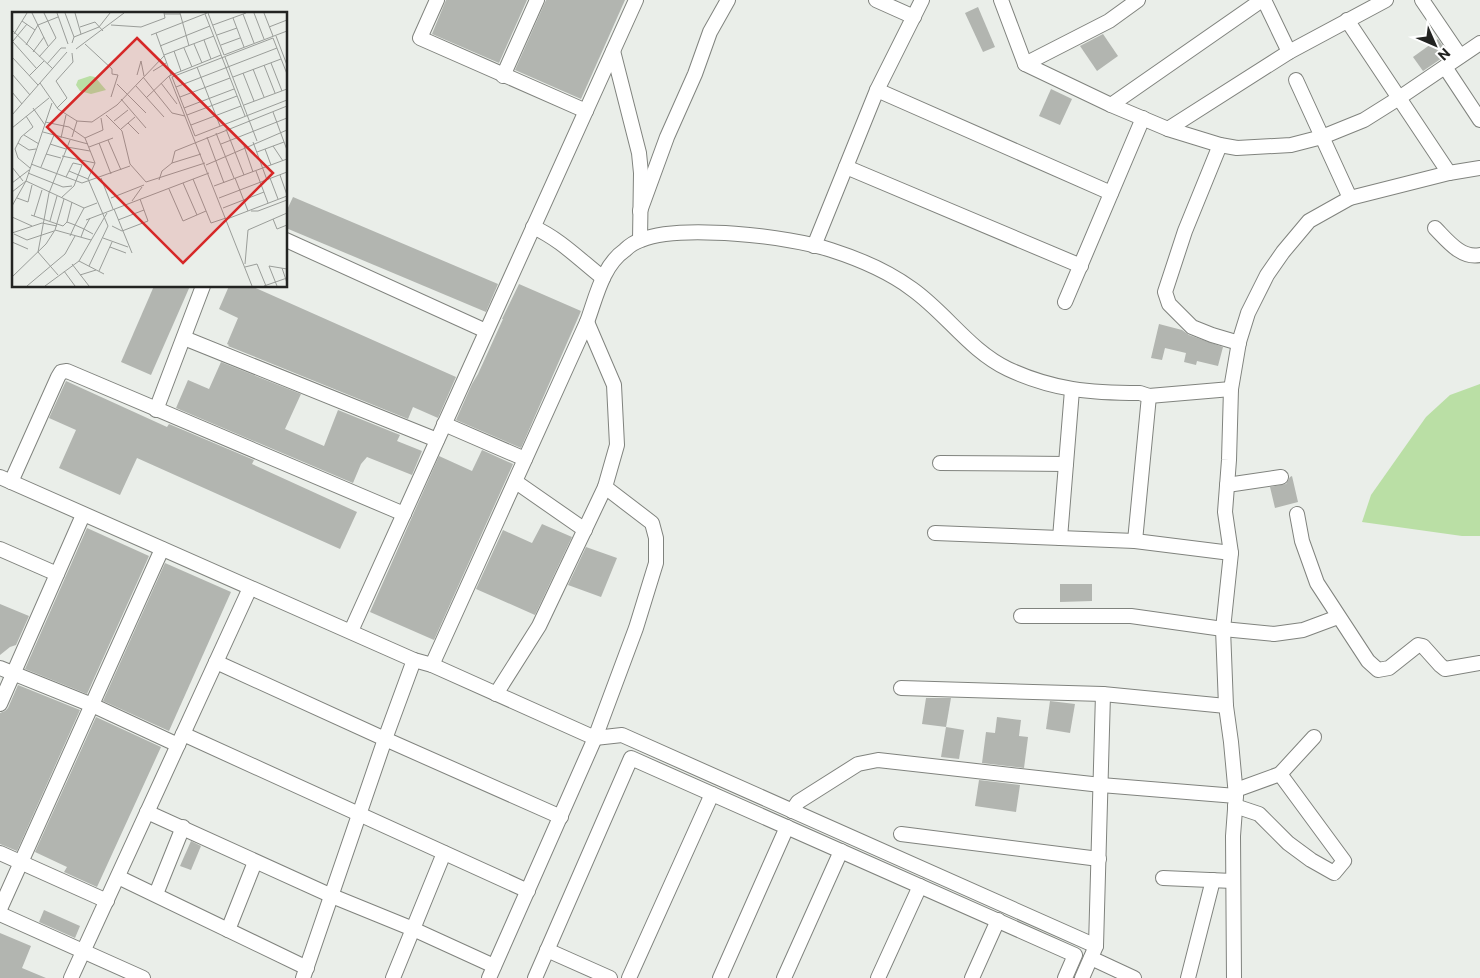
<svg xmlns="http://www.w3.org/2000/svg" width="1480" height="978" font-family="Commissioner,sans-serif">
	<rect width="100%" height="100%" fill="#eaeee9"/>
	<!-- green -->
	<polygon fill="#badfa5" points="1480,384 1480,536 1462,536 1362,522 1371,495 1426,417 1450,395"/>
	<!-- building -->
	<g fill="#b2b5b0">
		<polygon points="446,0 527,0 499,63 432,34"/>
		<polygon points="546,0 625,0 581,99 515,70"/>
		<polygon points="978,7 995,47 983,52 965,13"/>
		<polygon points="1103,34 1118,56 1097,71 1080,46"/>
		<polygon points="1438,39 1448,54 1423,71 1413,57"/>
		<polygon points="1051,89 1072,99 1060,125 1039,116"/>
		<polygon points="293,197 498,284 486,312 286,228 286,212"/>
		<polygon points="519,284 581,311 521,448 456,420 472,384 478,374 503,319 502,319"/>
		<polygon points="154,286 190,286 151,375 121,362"/>
		<polygon points="229,286 251,286 456,377 438,418 413,407 408,419 228,346 229,345 227,344 238,318 219,309"/>
		<polygon points="1159,324 1182,330 1189,335 1223,347 1218,366 1197,361 1196,365 1184,362 1186,353 1165,348 1162,360 1151,358"/>
		<polygon points="221,362 301,394 285,429 324,446 338,410 400,435 397,441 422,451 412,475 367,457 361,464 353,483 176,408 188,380 209,389"/>
		<polygon points="66,381 167,427 169,424 254,460 252,464 357,512 340,549 137,458 120,495 59,468 76,430 49,418"/>
		<polygon points="482,450 513,464 434,640 370,612 439,456 472,471"/>
		<polygon points="1292,476 1298,502 1275,508 1270,487 1286,484 1290,477"/>
		<polygon points="542,524 572,537 535,615 476,589 503,530 532,543"/>
		<polygon points="87,528 149,556 87,694 25,669"/>
		<polygon points="586,547 617,558 601,597 568,585"/>
		<polygon points="165,563 231,592 169,731 103,701"/>
		<polygon points="1060,584 1092,584 1092,601 1060,602"/>
		<polygon points="0,604 29,616 16,645 10,647 0,655"/>
		<polygon points="18,685 80,710 17,851 0,844 0,713 5,711 8,708"/>
		<polygon points="926,698 951,698 946,727 922,724"/>
		<polygon points="1050,701 1075,704 1070,733 1046,729"/>
		<polygon points="96,717 161,747 97,887 64,872 67,867 35,852"/>
		<polygon points="997,717 1021,720 1019,736 1028,737 1024,768 982,763 986,732 995,733"/>
		<polygon points="946,727 964,730 959,759 941,757"/>
		<polygon points="979,780 1020,785 1016,812 975,806"/>
		<polygon points="191,841 201,846 191,870 180,866"/>
		<polygon points="44,910 80,926 75,938 39,922"/>
		<polygon points="0,933 31,946 22,968 46,978 0,978"/>
	</g>
	<g fill="none" stroke-linecap="round" stroke-linejoin="round">
		<!-- minor casing -->
		<g stroke="#80837e" stroke-width="16">
			<g id="minor">
				<polyline points="437,0 420,38 586,111"/>
				<polyline points="876,0 914,17"/>
				<polyline points="1001,0 1025,64 1111,105 1168,129 1220,145 1237,148 1291,145 1322,137 1364,120 1399,98 1480,43"/>
				<polyline points="1264,0 1289,52"/>
				<polyline points="1422,0 1460,56"/>
				<polyline points="1347,20 1449,173"/>
				<polyline points="613,51 639,153 641,173 640,240"/>
				<polyline points="1025,64 1109,21 1138,0"/>
				<polyline points="1445,67 1480,120"/>
				<polyline points="503,76 537,0"/>
				<polyline points="1296,80 1350,198"/>
				<polyline points="877,90 1111,193"/>
				<polyline points="1111,105 1262,0"/>
				<polyline points="1168,129 1289,52 1386,0"/>
				<polyline points="1220,145 1185,231 1165,292 1169,304 1192,327 1212,335 1239,343"/>
				<polyline points="846,167 1081,266"/>
				<polyline points="640,211 667,137 695,74 710,32 728,0"/>
				<path d="M533 227C560 239 580 260 603 278"/>
				<path d="M1435 228C1447 240 1461 259 1480 255"/>
				<polyline points="286,240 486,331"/>
				<polyline points="814,246 877,90 922,0"/>
				<polyline points="1065,302 1143,118"/>
				<polyline points="184,338 437,440"/>
				<polyline points="156,410 203,286"/>
				<polyline points="444,424 525,459"/>
				<polyline points="940,463 1066,464"/>
				<polyline points="0,477 414,660 432,665 595,738 622,735 1096,946"/>
				<polyline points="11,482 58,377 61,372 67,371 404,514"/>
				<polyline points="516,482 585,530"/>
				<polyline points="1227,485 1281,477"/>
				<polyline points="1297,514 1302,541 1317,583 1368,661 1378,670 1389,668 1418,645 1423,646 1440,665 1445,669 1480,663"/>
				<polyline points="935,533 1135,541 1231,553"/>
				<polyline points="1060,538 1072,390"/>
				<polyline points="1135,541 1149,396"/>
				<polyline points="0,549 57,574"/>
				<polyline points="1021,616 1131,616 1223,629 1274,634 1303,630 1338,617"/>
				<polyline points="351,631 636,0"/>
				<polyline points="216,662 385,739 561,817"/>
				<path d="M432 665 587 322C596 298 602 266 625 250 629 246 635 242 641 240 680 224 790 236 831 250 859 259 889 272 912 289 946 313 970 351 1008 369 1053 390 1090 393 1140 393L1149 396 1231 389"/>
				<polyline points="0,668 92,705 178,745"/>
				<polyline points="901,688 1103,694 1226,706"/>
				<polyline points="496,694 539,626 605,487"/>
				<polyline points="0,704 83,515"/>
				<polyline points="183,734 528,891"/>
				<polyline points="1236,790 1280,774 1314,737"/>
				<polyline points="1235,806 1259,814 1288,843 1311,860 1334,873 1344,861 1280,774"/>
				<polyline points="792,811 798,802 858,764 878,760 1101,785 1236,796"/>
				<polyline points="147,812 332,896 413,929 494,966"/>
				<polyline points="901,834 1099,859"/>
				<polyline points="0,853 107,901"/>
				<polyline points="118,877 307,968"/>
				<polyline points="1163,878 1233,881"/>
				<polyline points="156,894 183,827"/>
				<polyline points="0,909 162,549"/>
				<polyline points="0,914 143,978"/>
				<polyline points="228,930 255,862"/>
				<polyline points="547,950 610,978"/>
				<polyline points="1091,958 1134,978"/>
				<polyline points="71,978 250,588"/>
				<polyline points="303,978 385,739 414,660"/>
				<polyline points="393,978 444,853"/>
				<polyline points="489,978 595,738 636,628 656,563 656,538 652,523 605,487 617,445 614,385 587,322"/>
				<polyline points="535,978 631,758 1075,955 1065,978"/>
				<polyline points="629,978 712,794"/>
				<polyline points="720,978 787,827"/>
				<polyline points="784,978 841,851"/>
				<polyline points="878,978 920,886"/>
				<polyline points="972,978 998,920"/>
				<polyline points="1082,978 1096,946 1103,694"/>
				<polyline points="1188,978 1213,880"/>
				<polyline points="1234,978 1233,836 1236,796 1231,742 1226,706 1223,629 1231,553 1225,512 1229,460 1231,389 1239,342 1248,313 1267,275 1283,252 1309,221 1350,198 1449,173 1480,168"/>
			</g>
		</g>
		<!-- minor -->
		<use href="#minor" stroke="#fff" stroke-width="14"/>
	</g>
	<!-- overview -->
	<g transform="translate(12 12)">
		<rect width="275" height="275" fill="#eaeee9"/>
		<path d="M78 64 83 65 94 78 79 82 68 79 64 73 66 68Z" fill="#badfa5"/>
		<path fill="none" stroke="#9a9d99" stroke-width="1" d="M20 1 36 34M45 1 56 32M53 1 62 25M63 1 69 22M168 1 177 34M196 1 212 43 275 19M242 1 252 27M252 1 261 24M152 2H168M193 2 233 104M231 2 242 31M221 6 232 35M10 9 23 18M99 13 129 15 153 6 152 1M201 13 234 1M68 15 83 10 91 19M257 15 275 8M0 18 41 57M144 21 159 63M2 22 15 1M139 23 195 1M205 23 225 16M264 24 275 53M192 28 199 47M1 29 15 12M1 30 25 57M60 31 62 25 87 15 98 1M73 32 100 57V62L106 63 99 85M182 32 190 51M14 33 26 13 46 5M209 33 228 26M148 34 198 14M172 36 180 55M64 37 112 1M162 39 169 59M21 40 32 25M152 43 202 24M0 45 26 73M27 45 44 26 32 1M213 45 245 129M259 51 270 79M35 52 49 36H54M252 53 263 81M185 55 208 114M241 57 252 85M141 59 154 51M231 61 242 89M0 62 18 83M275 62 261 26 160 65 183 124 275 88M125 63 129 49 132 64M17 64 32 49M157 64 240 274M131 65 160 101 173 104M221 65 269 47M28 71 46 97 65 109 80 110 105 93 152 44M149 71 165 92M105 72 134 101M124 74 152 105M164 75 265 36M0 80 10 92M168 85 218 66M134 86 157 64 209 43M109 87 134 116M232 93 275 77M21 96 33 113M45 96 55 86 44 69 61 50 60 41M172 96 222 77M261 100 275 138M0 103 55 40M94 103 110 119 118 152 134 170 193 151M175 103 225 84M14 104 21 115 9 125 3 137 6 146 18 156M102 109 116 98M33 110 57 115 73 126 83 151 76 167 96 214M116 111 127 122M179 113 229 94M0 116 37 86M109 117 123 105M214 117 232 163M31 120 76 132M204 121 222 166M12 123 27 132M60 125 65 109M195 125 212 171M49 126 54 103M73 126 91 118 89 106M96 128 109 158M241 130 255 168M6 131 17 138 24 137M87 131 99 162M38 132 54 137M209 132 275 106M232 134 241 160M261 134 271 149M55 135 78 139M77 135 101 126M253 137 259 153M245 140 272 130M34 142 49 146M50 144 83 151M160 151 189 142M19 152 70 171 118 154M194 153 275 118M0 155 11 169M29 155 42 123M57 159 76 167M244 159 256 191M16 161 51 175 60 174M268 163 275 183M89 166 101 197M223 166 236 199M258 166 266 187M181 167 199 211 214 206M147 168 150 159 160 151 163 139 275 94M0 171 17 158M171 171 185 203M202 174 275 147M157 177 171 209 194 199M0 180 14 169 72 196M5 186 16 190 20 173M49 186 62 174 70 153 61 151 54 165M99 186 132 173M207 186 275 160M120 189 130 175M0 194 14 169 40 91M211 196 252 180M102 197 120 241M239 199H246L275 188M19 203 51 214 55 210 63 213 72 196 85 191M22 204 30 178M0 205 20 214M215 207 275 184M261 207 265 217 275 213M74 208 197 161M106 208 132 198M38 209 45 184M55 210 60 190M100 214 110 219 136 209 128 187M43 218 79 228M0 221 30 211 45 214M2 222 15 228 42 219M58 224 63 213 72 217 78 206M69 225 72 217 81 222M91 226 116 235M0 230 16 237M98 235 114 241M67 249 92 262M60 252 77 274M233 252 236 218 275 201M77 254 96 214M233 255 245 252 254 274M270 256 275 271M52 259 63 274M87 259 100 230M46 263 26 240 37 181 58 128M68 263 84 258M0 265 34 232 43 218 52 187M15 274 53 242 63 224M33 274 67 249 95 201M252 274 275 266M265 274 257 254 275 257"/>
		<path fill="#d62828" fill-opacity="0.15" stroke="#d62828" stroke-width="2.5" d="M125 26 261 161 171 251 35 115Z"/>
		<rect width="275" height="275" fill="none" stroke="#222321" stroke-width="2.5"/>
	</g>
	<!-- north arrow -->
	<g transform="translate(1435 45) rotate(135)" stroke="#ffffff" stroke-width="4" paint-order="stroke">
	<path d="M0-4L9 19L0 12L-9 19Z" fill="#222321"/>
	<text y="-8" font-size="14" font-weight="bold" text-anchor="middle" fill="#222321">N</text>
	</g>
</svg>
